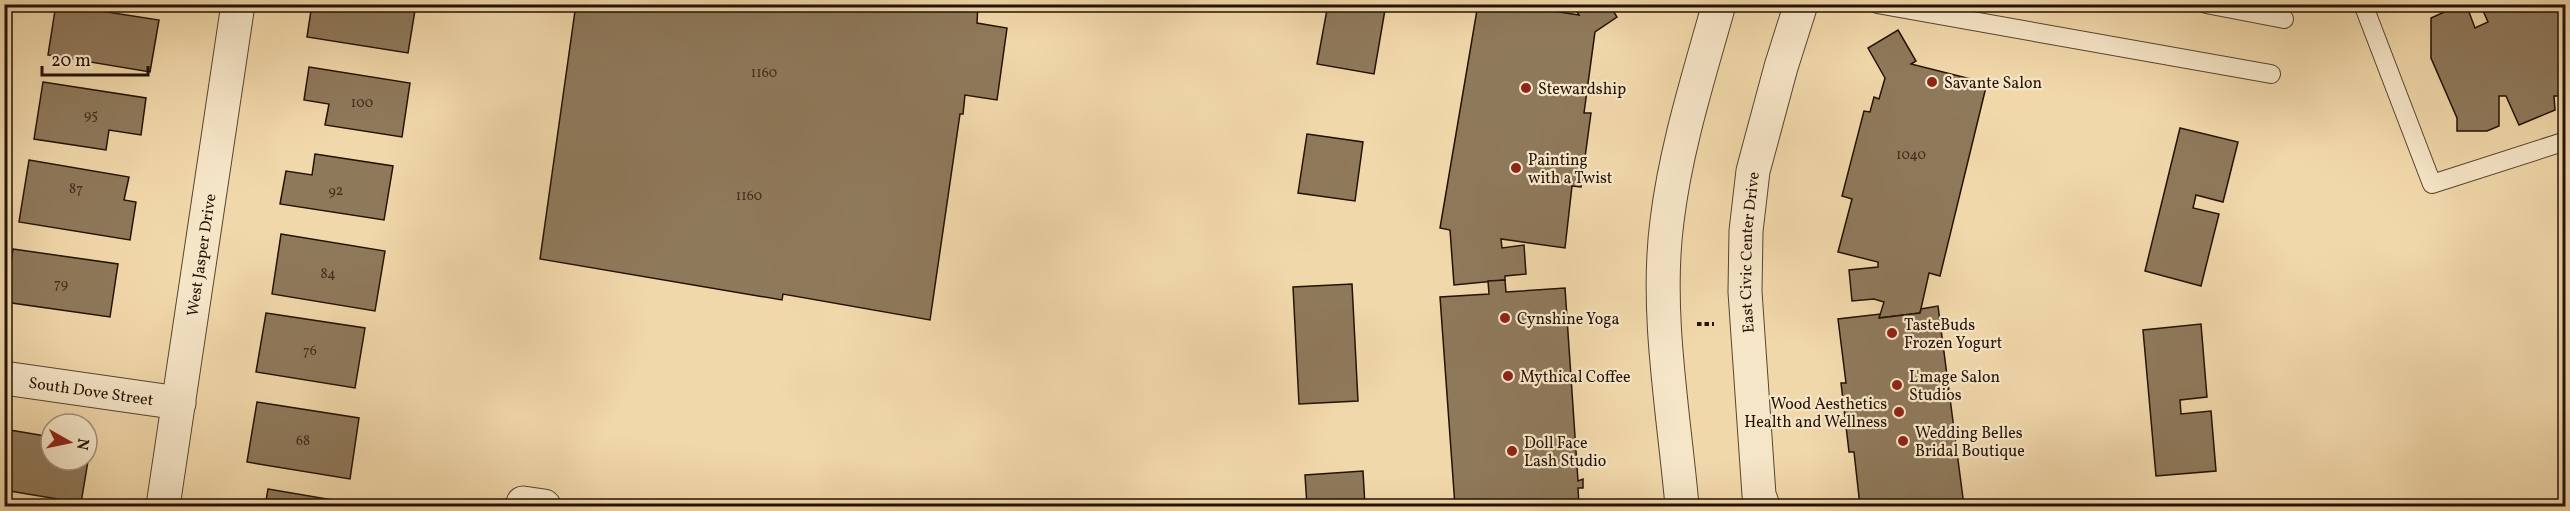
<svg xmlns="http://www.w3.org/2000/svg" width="2570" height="511" font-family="Vollkorn,serif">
	<rect width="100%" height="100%" fill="#f1d8aa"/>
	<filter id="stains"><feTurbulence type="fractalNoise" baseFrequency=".00333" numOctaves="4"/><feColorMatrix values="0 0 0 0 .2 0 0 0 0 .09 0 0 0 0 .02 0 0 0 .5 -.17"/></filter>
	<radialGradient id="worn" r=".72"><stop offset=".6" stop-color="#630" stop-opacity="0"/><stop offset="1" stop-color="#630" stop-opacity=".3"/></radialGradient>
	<!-- building -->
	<g fill="#8f795b" stroke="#241205" stroke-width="1.5">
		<polygon points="56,4 159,20 150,72 48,55"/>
		<polygon points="312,4 416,4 408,53 307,37"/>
		<polygon points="576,4 978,4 977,23 1007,28 997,100 965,95 963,114 960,114 930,320 783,294 782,300 540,259"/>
		<polygon points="1328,4 1386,4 1374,74 1317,64"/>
		<polygon points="1478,4 1508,4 1579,15 1576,10 1584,4 1609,4 1617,17 1595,32 1584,113 1591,113 1581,187 1572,186 1565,248 1501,239 1502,248 1524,245 1526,274 1505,276 1505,280 1454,285 1450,230 1440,228"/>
		<polygon points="2462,4 2466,4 2475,28 2488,22 2480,4 2566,4 2566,96 2554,96 2555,110 2519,125 2506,96 2499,96 2499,126 2487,131 2457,131 2457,118 2431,58 2431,18"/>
		<polygon points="1898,30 1916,61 1911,64 1987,83 1940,276 1929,273 1920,313 1879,318 1884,302 1874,299 1852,301 1849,270 1878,267 1878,262 1838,252 1852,199 1842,196 1864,111 1870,112 1874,97 1879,99 1885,78 1868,48"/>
		<polygon points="309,67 410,83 402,137 325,125 329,104 304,100"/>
		<polygon points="43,82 146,98 141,135 109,130 106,150 34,139"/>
		<polygon points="2180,128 2238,142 2223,202 2196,195 2193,208 2219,214 2201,286 2145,271"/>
		<polygon points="1307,134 1363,142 1355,201 1298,193"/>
		<polygon points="315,154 393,166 384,220 280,204 286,171 312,175"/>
		<polygon points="29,160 129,177 124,200 136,202 130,240 19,222"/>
		<polygon points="281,234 385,251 375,311 272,294"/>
		<polygon points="13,249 118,264 110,317 5,302"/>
		<polygon points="1505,280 1506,292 1565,288 1578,481 1583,479 1583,488 1578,488 1579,506 1455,506 1440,297 1489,294 1488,281"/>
		<polygon points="1352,284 1358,401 1299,404 1293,287"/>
		<polygon points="1938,306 1964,506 1860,506 1854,452 1849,452 1841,383 1846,383 1838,319 1880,314 1879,318 1920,313 1921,309"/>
		<polygon points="266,313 365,328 355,388 256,372"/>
		<polygon points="2201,324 2207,397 2180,400 2181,414 2211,411 2216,471 2156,476 2143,330"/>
		<polygon points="257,402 359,418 350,479 247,462"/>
		<polygon points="4,429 51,437 51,460 87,460 87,443 91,443 81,503 4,490"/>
		<polygon points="1363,471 1365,506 1307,506 1305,475"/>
		<polygon points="268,489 345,502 344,506 265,506"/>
	</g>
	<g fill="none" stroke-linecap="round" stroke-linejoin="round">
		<!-- lane casing -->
		<g stroke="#57442e" stroke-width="20">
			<g id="lane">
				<polyline points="1877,4 2271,74"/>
				<polyline points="2206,4 2284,19"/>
				<polyline points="2363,4 2432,184 2566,141"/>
			</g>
		</g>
		<!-- street casing -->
		<g stroke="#57442e" stroke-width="35">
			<g id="street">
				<path id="s1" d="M4 378 179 403"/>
				<path id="s2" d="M163 506 238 4"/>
				<polyline points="522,506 523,503 544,506"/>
				<path d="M1682 506C1674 414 1655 313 1667 221 1676 147 1699 76 1719 4"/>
				<path id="s3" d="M1763 506 1759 495 1745 292 1746 231 1753 171 1781 67 1801 4"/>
			</g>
		</g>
		<!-- path -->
		<polyline stroke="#241205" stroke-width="4" stroke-dasharray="4.5 3" stroke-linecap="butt" points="1697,324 1714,324"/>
		<!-- lane -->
		<use href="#lane" stroke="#f6e6c8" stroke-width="18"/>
		<!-- street -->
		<use href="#street" stroke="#f6e6c8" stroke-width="33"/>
	</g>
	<!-- markers -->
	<g fill="#8f2418" stroke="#f6e6c8" stroke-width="2">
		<circle cx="1932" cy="82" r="6"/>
		<circle cx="1526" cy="88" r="6"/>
		<circle cx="1516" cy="168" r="6"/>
		<circle cx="1505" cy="318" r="6"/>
		<circle cx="1892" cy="333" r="6"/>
		<circle cx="1508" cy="376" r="6"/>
		<circle cx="1897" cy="385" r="6"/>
		<circle cx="1899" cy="412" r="6"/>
		<circle cx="1903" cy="441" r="6"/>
		<circle cx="1512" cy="451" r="6"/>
	</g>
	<g text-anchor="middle" stroke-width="4.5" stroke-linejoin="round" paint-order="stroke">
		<!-- number labels -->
		<g font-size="14" fill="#3f2c1a">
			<text x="764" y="77">1160</text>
			<text x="362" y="107">100</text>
			<text x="91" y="119">95</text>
			<text x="1911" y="159">1040</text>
			<text x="76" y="193">87</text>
			<text x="336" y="195">92</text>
			<text x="749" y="200">1160</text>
			<text x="328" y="278">84</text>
			<text x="61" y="288">79</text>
			<text x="310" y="355">76</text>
			<text x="303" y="445">68</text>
		</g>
		<!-- poi labels -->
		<g font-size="16" fill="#241205" stroke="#f6e6c8" text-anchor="start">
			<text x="1944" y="88">Savante Salon</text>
			<text x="1538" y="94">Stewardship</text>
			<text x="1528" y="165">Painting<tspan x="1528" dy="18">with a Twist</tspan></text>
			<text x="1517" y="324">Cynshine Yoga</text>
			<text x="1904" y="330">TasteBuds<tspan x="1904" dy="18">Frozen Yogurt</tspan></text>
			<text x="1520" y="382">Mythical Coffee</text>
			<text x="1909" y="382">L'mage Salon<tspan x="1909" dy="18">Studios</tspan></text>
			<text x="1887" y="409" text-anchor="end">Wood Aesthetics<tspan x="1887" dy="18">Health and Wellness</tspan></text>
			<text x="1915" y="438">Wedding Belles<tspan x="1915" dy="18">Bridal Boutique</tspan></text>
			<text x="1524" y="448">Doll Face<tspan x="1524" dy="18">Lash Studio</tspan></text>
		</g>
		<!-- street labels -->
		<g font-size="16" fill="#241205" stroke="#f6e6c8">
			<text dy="6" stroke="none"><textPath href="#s3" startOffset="255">East Civic Center Drive</textPath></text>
			<text dy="6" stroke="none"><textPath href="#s2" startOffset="254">West Jasper Drive</textPath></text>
			<text dy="6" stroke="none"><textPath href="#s1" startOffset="88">South Dove Street</textPath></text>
		</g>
	</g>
	<!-- margin -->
	<rect width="2570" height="511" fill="none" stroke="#f1d8aa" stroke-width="24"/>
	<rect x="6" y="6" width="2558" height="499" fill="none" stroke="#241205" stroke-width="3"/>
	<rect x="12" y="12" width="2546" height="487" fill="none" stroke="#241205" stroke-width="1.5"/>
	<!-- north arrow -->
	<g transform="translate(69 442) rotate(99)"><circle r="28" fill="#f6e6c8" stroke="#a2917a" stroke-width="1.5"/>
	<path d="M0-4.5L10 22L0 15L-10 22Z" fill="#8f2418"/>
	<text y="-9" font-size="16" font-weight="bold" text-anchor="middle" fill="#241205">N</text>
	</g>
	<!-- scale -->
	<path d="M42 66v9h106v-9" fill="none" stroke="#241205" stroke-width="3"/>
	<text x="51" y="66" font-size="18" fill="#241205" stroke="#f6e6c8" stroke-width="4.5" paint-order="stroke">20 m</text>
	<rect width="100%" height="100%" filter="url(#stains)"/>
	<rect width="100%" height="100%" fill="url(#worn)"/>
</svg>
